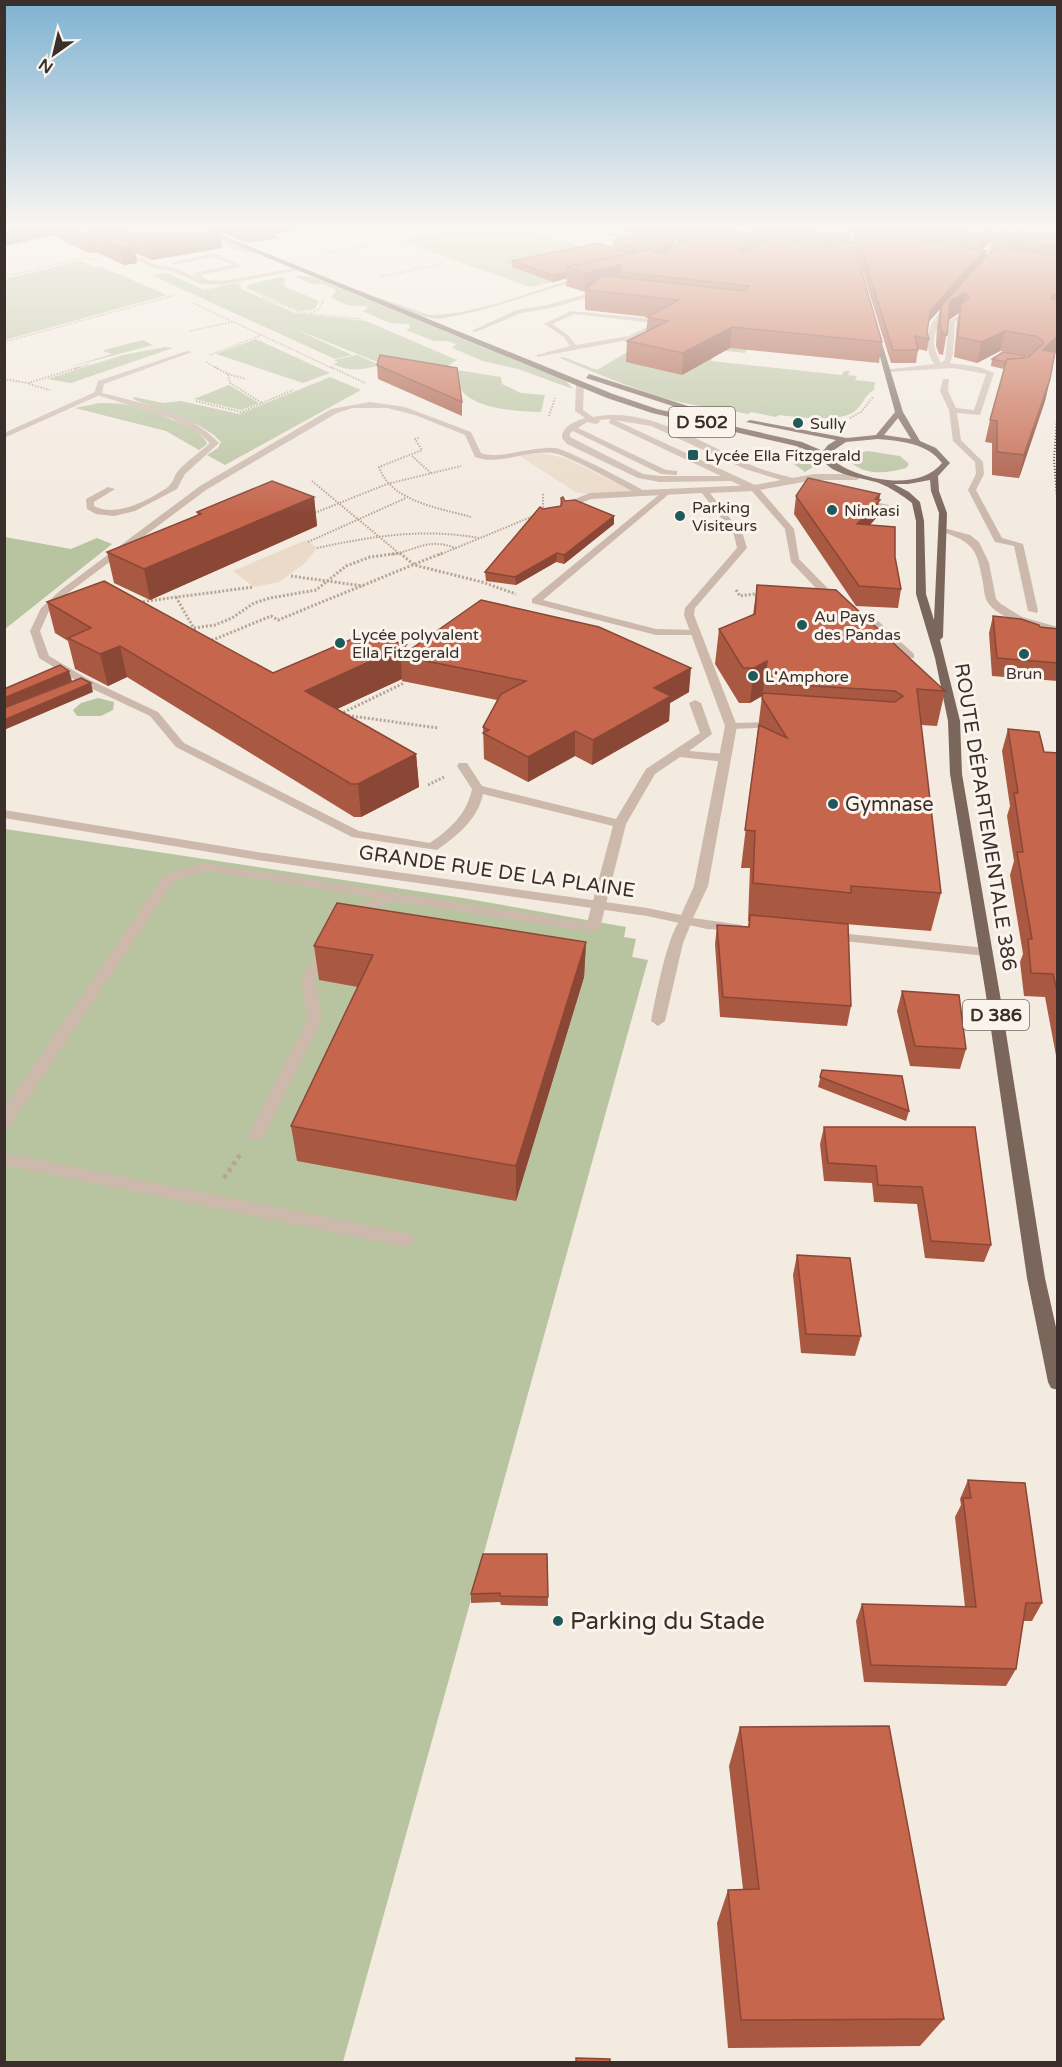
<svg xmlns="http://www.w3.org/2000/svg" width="1062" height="2067" font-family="'Varela Round',sans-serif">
	<rect width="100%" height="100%" fill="#f3eae0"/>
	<!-- green -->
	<g fill="#b8c3a0">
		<polygon points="479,225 511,225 637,264 530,287 401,241"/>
		<polygon points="80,261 94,267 102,267 167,295 5,340 5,279"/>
		<path d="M167 273 204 290 236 283 240 284 241 289 295 313 366 321 457 360 445 368 501 377 502 384 521 393 545 395 541 412C516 411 473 410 458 386L385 365 290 327 352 355 335 359 151 275Z"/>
		<polygon points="292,275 312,277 566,381 573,389 518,369 483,361 452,348 456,344 447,341 434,341 406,330 410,328 409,324 390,323 362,311 367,309 366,306 347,305 331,298 336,290 323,284 311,284"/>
		<polygon points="282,277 285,280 284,284 286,287 319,301 315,309 300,311 246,288 250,284"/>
		<path d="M752 338 745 353 718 350 711 361 842 375 844 371H850L848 375 857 376 855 380 875 382 874 390C865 394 863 405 855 411 841 423 797 417 779 415L776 417 751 412 748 414C724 409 699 407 675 401 635 390 598 374 560 358L563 357 597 370 634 348Z"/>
		<polygon points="256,339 330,373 303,383 216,354"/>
		<polygon points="143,340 153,345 66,368 112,354 103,351 104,350"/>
		<polygon points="165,347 173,348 71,383 47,379 123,355"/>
		<path d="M357 355 380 365C362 370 350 372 333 364L338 362 334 360Z"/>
		<polygon points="330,377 361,390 225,465 207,455 218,448 221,442 214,435 198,425 133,399 134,397 163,403 181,401 239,414"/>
		<polygon points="229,385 259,403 241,410 194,399"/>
		<path d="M99 403C109 403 119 403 128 405 144 408 205 428 207 444L199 450 166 431 75 408Z"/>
		<polygon points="799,447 816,458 813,467 805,472 794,464 797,460 797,457 790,453"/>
		<path d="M868 451 900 456 909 464 906 468C886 473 866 477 848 460L859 453Z"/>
		<polygon points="5,537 71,549 97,538 112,544 5,629"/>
		<polygon points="98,698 114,702 113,710 101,716 77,716 73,710 81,703"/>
		<polygon points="5,829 463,898 626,927 624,937 636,939 632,957 648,960 343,2062 5,2062"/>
	</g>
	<!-- plaza -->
	<g fill="#ebdac8">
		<polygon points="541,453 565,458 633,491 589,495 574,491 518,455"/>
		<polygon points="306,540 317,548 304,564 279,582 254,587 233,571"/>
	</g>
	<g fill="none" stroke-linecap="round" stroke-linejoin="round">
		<!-- path-far3 -->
		<g stroke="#b8a396" stroke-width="1.5" stroke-dasharray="1.5 1.5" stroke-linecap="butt">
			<polyline points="282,239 280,236 282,234 318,227"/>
			<polyline points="4,246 14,244"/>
			<polyline points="322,254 474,225"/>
			<polyline points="4,274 13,275 81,258 99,260"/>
			<polyline points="379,277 443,264"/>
			<polyline points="263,297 302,313 362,319"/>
			<polyline points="193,303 334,369"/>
			<polyline points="311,313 319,309 324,300"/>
			<polyline points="190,331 232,322"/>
			<polyline points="4,342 175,295"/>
			<polyline points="210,355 262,335"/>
			<polyline points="206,362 218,369"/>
			<polyline points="75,369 90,364"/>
		</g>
		<!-- path-far2 -->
		<g stroke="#b8a396" stroke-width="2" stroke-dasharray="1.5 1.5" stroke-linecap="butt">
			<polyline points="215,367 228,374 246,379"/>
			<polyline points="331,367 365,383"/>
			<polyline points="228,374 230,383 262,403"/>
			<polyline points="4,379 28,383 80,367"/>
			<polyline points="29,384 50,390"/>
			<polyline points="196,401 241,412 293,390"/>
			<polyline points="549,416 555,398"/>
			<polyline points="850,418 861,412 873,397"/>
			<path d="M419 438 415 439 422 450 379 467C391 502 440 508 471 517"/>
			<polyline points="412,456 431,473"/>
			<polyline points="312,481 401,555"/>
			<polyline points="543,494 543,512"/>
			<polyline points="312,514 387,484 461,466"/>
			<polyline points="308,542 406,498"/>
			<path d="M317 548C372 536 424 528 479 538"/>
			<path d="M388 555C418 551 425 537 456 548"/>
			<polyline points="439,555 536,515"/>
		</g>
		<!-- path-far1 -->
		<g stroke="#b8a396" stroke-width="3" stroke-dasharray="2 2" stroke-linecap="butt">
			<polyline points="400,553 414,565 482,582 516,594"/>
			<polyline points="291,576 363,586"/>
			<polyline points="736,590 740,596 761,593"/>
			<polyline points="176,597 197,634"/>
			<polyline points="139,602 254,587"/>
			<polyline points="194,628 215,625 232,618 254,603 270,598 316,590 346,566 370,557 400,553"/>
			<polyline points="208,642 271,616 278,620 442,553"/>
			<polyline points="340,714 404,683"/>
			<polyline points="344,715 438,728"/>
			<polyline points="428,785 444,777"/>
		</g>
		<!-- path -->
		<polyline stroke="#b8a396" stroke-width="4.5" stroke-dasharray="4 4" stroke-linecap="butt" points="224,1178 242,1152"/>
		<!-- lane -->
		<g fill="#ccb9ac" fill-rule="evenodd">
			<path d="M178 225H187L244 248 260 252C245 258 193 234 178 225Z"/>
			<polygon points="338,225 344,225 338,231 334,231"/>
			<polygon points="526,225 538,225 573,233 620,233 695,246 692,248 620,237 573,237"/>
			<polygon points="213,253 242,266 201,275 211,283 208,285 194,275 194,273 233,265 212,257 174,265 171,263"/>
			<polygon points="605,289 607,292 547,309 521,313 476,332 471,331 517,310 547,305"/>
			<path d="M952 299 957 300C940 320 925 336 941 363L945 360 949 321 959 315H963V317L955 322 953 354 950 363 979 367 994 373 980 415 957 413 961 440 983 462 984 474 976 490 1002 538 1023 544 1038 611 1037 613 1028 611 1014 546 995 542 968 490 976 474 975 462 953 441 949 410 940 391 943 379H949L948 391 956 408 974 410 986 374 953 368 887 372 883 370 934 364C918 337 932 318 952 299Z"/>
			<path d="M571 311 662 320 665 322 633 339 537 357V355L570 346 564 337 544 324ZM574 314 655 323 629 336 576 345 568 335 552 324Z"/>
			<path d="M187 351 192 352 104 384 102 393C142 403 190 412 219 443L185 474 177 489 135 511 114 516 96 514 87 509 86 499 108 487 115 489 94 502V506C116 518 149 500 168 487 173 483 174 476 178 471 187 461 200 452 210 443L201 435 173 419 94 394 98 381Z"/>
			<path d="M580 381 584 383 583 410 593 417C648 406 701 443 749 464 764 471 781 475 797 479L798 481 794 484 745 469 651 426 615 420 757 486 794 529 799 559 843 604 876 619 914 654V658H906L868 623 835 608 791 562 785 529 751 490 731 481 660 482 638 478 567 444 562 438C562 426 574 422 585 418L575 411 576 383ZM610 419 609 423 721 476H660L643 474 570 437V433L573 431 661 474 677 475V471L666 470 578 428 587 422 596 424 600 422 599 420Z"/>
			<path d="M370 402 405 407 471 432 481 453C497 460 534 446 555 448 564 448 640 487 647 493L643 496 591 499 571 507H565V503L590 493 632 491C616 483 566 454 553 453 526 450 499 466 475 457L465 435 415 415 387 408H353L337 413 206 490 68 593 49 611 40 631 49 656 88 679 158 712 184 743 359 831 430 843C450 829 467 814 472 789L457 766 459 763H467L482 786 616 819 646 769 700 733 689 703 695 700 701 703 712 734 689 751 725 754 731 758 725 762 680 757 655 774 626 824 600 928 593 932 394 901 348 919 341 915 343 912 377 898 206 871 174 881 10 1126 4 1128V1109L164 875 205 863 587 923 613 826 483 794C478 819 457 836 437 850L352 837 176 747 150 716 80 683 39 658 30 631 41 608 62 589 200 486 331 409Z"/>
			<polygon points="666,489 670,492 669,494 543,600 656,629 695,630 699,631 699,635 656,635 532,603 532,599"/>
			<polygon points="861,499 893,506 894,508 890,511 858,504 857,502"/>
			<polygon points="779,722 785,725 783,727 731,729 725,726 731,723"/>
			<path d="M685 917 692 921 683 943 665 1021 658 1026 651 1021C655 1003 669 921 685 917Z"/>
			<polygon points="327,942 334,946 315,980 322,1019 262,1140 250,1140 248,1136 308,1019 301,980 322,943"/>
			<polygon points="4,1153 406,1233 412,1235 415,1240 412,1245 406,1247 4,1165"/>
		</g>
		<!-- street -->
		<g fill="#ccb9ac" fill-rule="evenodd">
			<polygon points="740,225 746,225 746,240 738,246 734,246 740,239"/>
			<polygon points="1001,225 1007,225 997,245 983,258 979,258 993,243"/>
			<polygon points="119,249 160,266 175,268 202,280 221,281 301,267 304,269 221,285 201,284 172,271 157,269 117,252"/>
			<path d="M584 276 589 277 482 310 440 319 417 316 348 290 351 288 429 315C477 315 537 289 584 276Z"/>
			<polygon points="95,392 102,394 4,438 4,433"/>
			<polygon points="814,474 857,474 861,477 857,480 814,480 754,491 710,493 743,535 747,548 695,608 694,615 737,726 708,886 693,918 742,925 744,928 742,931 707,929 647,916 257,860 4,818 4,810 257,852 647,908 681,915 694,886 725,726 684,615 685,608 737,548 734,535 702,493 643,496 639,493 643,490 754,485"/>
			<path d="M940 527 970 535 979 542 989 563 996 599 1001 604 1022 617 1058 627V633C1038 628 997 620 987 601 984 596 984 588 983 583 977 548 973 542 940 531Z"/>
			<polygon points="829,932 986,948 993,952 986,956 824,939 822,936"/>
		</g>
		<!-- primary -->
		<g fill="#7b665c" fill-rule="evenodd">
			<path d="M188 225H197L613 394 657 409 802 442 823 451 828 445 836 440 746 422 750 420 847 438 876 435 895 412 873 331 878 330 903 412 920 441 936 448 950 463 938 476 939 491 947 513 943 637 940 640 960 721 962 774 1000 995 1045 1278 1058 1336V1390L1051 1388 1048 1382 1027 1278 986 995 950 774 948 721 935 658 916 594V521L912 503C902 495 891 488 879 483 865 478 825 475 822 456L796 446 652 413 607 398ZM898 418 911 439 884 435ZM878 439C901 441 927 443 942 463 918 493 856 480 830 458L831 452 846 442ZM930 480 931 491 939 513 934 620 926 594 924 521 920 502 909 492 894 484H908Z"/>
			<polygon points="589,374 691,407 692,409 688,411 586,378"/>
		</g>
		<!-- rail -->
		<polyline stroke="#3a2f2b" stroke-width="2" stroke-dasharray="1 2" stroke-linecap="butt" points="1058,406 1054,459 1058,511"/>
	</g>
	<!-- wall -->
	<g fill="#a95842">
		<polygon points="4,225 325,225 276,234 277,238 248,243 220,232 222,248 152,260 135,253 137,263 124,265 96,252 89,253 52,235 4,246"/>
		<polygon points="549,225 739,225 738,231 748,233 748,225 851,237 850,242 882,342 879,363 730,348 682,375 626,362 627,341 646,332 648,317 585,310 585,292 566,286 567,278 553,282 512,267 512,261 631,252 613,246 613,240 674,246 677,245 677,241 620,231 573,231"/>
		<polygon points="846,225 998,225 991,242 981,250 986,251 985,258 990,252 993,237 1058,225 1058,350 1055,353 1050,379 1045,401 1019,478 992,475 992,443 985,442 990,420 1004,369 991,366 992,359 1027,358 1030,356 1000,351 977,363 954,357 957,323 959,313 949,320 943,355 939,354 936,346 937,326 940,309 928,322 927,333 929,339 927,351 918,349 916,363 891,363 853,240 854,233 850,233"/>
		<polygon points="377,365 462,402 462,416 378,379"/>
		<polygon points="880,494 876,518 870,525 895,557 901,589 898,608 856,606 794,514 796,496"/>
		<polygon points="314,497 317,526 150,600 114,583 107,552 198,515 197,512"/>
		<polygon points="561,498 565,501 614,524 564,564 556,562 516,585 486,581 485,572 543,509 560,506"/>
		<polygon points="757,585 945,691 937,726 921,725 941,893 931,931 845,924 851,1006 847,1026 720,1017 715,944 717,925 748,927 749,921 748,921 750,868 741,868 762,696 750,703 739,703 715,664 719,629 753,615"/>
		<polygon points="47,602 273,673 406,652 689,692 670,703 669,721 592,765 575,756 528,782 484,759 483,727 497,700 402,681 402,679 337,709 416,754 419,787 361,817 354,817 127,677 108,686 75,669 68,641 55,633"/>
		<polygon points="993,616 1040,627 1058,629 1058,681 992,676 989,633"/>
		<polygon points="1008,729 1044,752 1058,753 1058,1066 1045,997 1024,996 1020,962 1023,954 1010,875 1014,861 1007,816 1010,806 1002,751"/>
		<polygon points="586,942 584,977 516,1201 297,1161 291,1126 358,987 319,980 314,946"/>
		<polygon points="902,991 966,1049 960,1069 910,1066 897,1011"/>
		<polygon points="822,1070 909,1111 906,1121 818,1087"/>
		<polygon points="824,1127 975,1127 991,1245 984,1262 925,1258 917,1204 874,1202 872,1183 824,1181 820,1144"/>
		<polygon points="797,1255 861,1336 855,1356 801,1353 793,1275"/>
		<polygon points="968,1480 1042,1603 1032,1621 1023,1621 1016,1669 1006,1686 864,1682 856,1621 862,1604 965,1607 955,1517 961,1505 960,1499"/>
		<polygon points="547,1554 548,1606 501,1605 500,1602 471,1603 471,1594"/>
		<polygon points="740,1727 944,2019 920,2046 728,2048 717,1923 728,1890 743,1889 729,1766"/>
	</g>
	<!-- shaded-wall -->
	<g fill="#8a4736">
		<polygon points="17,225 50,225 52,235 4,246 4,228"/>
		<polygon points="250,225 325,225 276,234 277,238 248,243 246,226"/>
		<polygon points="736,225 739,225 738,238 734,241"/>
		<polygon points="994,225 998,225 991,242 978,253 982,235"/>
		<polygon points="220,230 222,248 152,260 149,242"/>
		<polygon points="92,234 96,252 89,253 86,236"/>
		<polygon points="760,234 759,252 739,265 740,247"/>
		<polygon points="674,241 674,247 653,259 619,266 619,284 585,290 585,293 585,273"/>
		<polygon points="134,245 137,263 124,265 121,247"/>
		<polygon points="986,251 984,263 978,266 927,324 930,311 981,254"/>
		<polygon points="567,272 567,278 553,282 553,275"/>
		<polygon points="965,293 962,312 961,304 959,313 947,321 950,301"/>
		<polygon points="1058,294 1058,313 1051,298 1054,295"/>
		<polygon points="732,327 730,348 682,375 683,353"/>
		<polygon points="1005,331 1000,351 977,363 981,342"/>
		<polygon points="1058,335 1058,350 1038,370 1043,350"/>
		<polygon points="1050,379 1045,401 1019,478 1024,455"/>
		<polygon points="880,494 876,518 854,543 857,524"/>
		<polygon points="314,497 317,526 150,600 144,569"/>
		<polygon points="614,516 614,524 564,564 564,555"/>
		<polygon points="557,553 556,562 516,585 515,577"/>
		<polygon points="406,645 407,657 401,656 402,679 309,722 305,691"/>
		<polygon points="120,646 127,677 108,686 100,654"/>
		<polygon points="767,661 762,696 750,703 754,668"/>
		<polygon points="691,668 689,692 670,703 669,721 592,765 593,740 654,688"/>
		<polygon points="69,671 72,681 4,708 4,698"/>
		<polygon points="91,683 93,692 4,730 4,720"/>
		<polygon points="575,731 575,756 528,782 528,757"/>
		<polygon points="416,754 419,787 361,817 358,784"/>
		<polygon points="586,942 584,977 516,1201 516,1166"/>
	</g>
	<!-- building -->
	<g fill="#c5664d" stroke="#8a4736" stroke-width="1.5">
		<polygon points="4,225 17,225 4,228"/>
		<polygon points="63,225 86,225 134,245 121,247 92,234 86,236"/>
		<polygon points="107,225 209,225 220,230 149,242"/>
		<polygon points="749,225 846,225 851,237"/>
		<polygon points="917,225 994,225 982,235"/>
		<polygon points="1004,225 1058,225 1058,248 993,237 1003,229"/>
		<polygon points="855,229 986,251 981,254 930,311 927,333 929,339 915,336 918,350 893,350"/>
		<polygon points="738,231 760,234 740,247 742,253 747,252 773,236 788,238 789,242 834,248 839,243 853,242 882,342 732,327 683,353 627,341 668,321 647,317 679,300 585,290 599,278 606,276 744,291 749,286 622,272 620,265 585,273 567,267 653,248 655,252 665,253 666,250 685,241 678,237 694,232"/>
		<polygon points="634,235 674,241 655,252 653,248 567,267 567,272 553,275 512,261 598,243 629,252 636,250 635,247 613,240"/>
		<polygon points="1000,247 1058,256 1058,294 1054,295 1051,298 1053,300 1058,300 1058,335 1043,350 1055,352 1050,379 1024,455 997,452 997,421 990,420 1007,359 1027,358 1043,344 1043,341 1036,336 1005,331 981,342 958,337 961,304 969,298 965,293 950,301 947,335 943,334 940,326 941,306 989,253"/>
		<polygon points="1003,352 1027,356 1022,358 1007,359 1006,362 992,359"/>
		<polygon points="380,355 457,368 462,402 377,365"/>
		<polygon points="808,478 880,494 875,499 880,500 857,524 895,527 895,557 901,589 859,586 796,496"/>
		<polygon points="272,481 314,497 144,569 107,552 201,514 197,512"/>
		<polygon points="563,497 565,501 575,500 614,516 564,555 557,553 515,577 485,572 540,507 543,509 561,506 562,504 561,498"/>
		<polygon points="104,581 273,673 366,633 406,645 305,691 416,754 358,784 351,784 120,646 100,654 68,638 91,628 47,602"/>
		<polygon points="757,585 836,590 945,691 917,689 941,893 851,886 851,893 753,883 755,831 745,830 759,725 787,738 762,698 763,693 895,702 903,696 895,691 764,683 767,661 754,668 743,668 719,629 755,614"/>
		<polygon points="481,600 599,627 691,668 654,688 671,696 593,740 575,731 528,757 483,733 489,730 483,727 501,694 526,681 401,656"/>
		<polygon points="993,616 1021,619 1039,625 1040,627 1058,629 1058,663 997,658"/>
		<polygon points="60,665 69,671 4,698 4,689"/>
		<polygon points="81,678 91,683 4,720 4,708"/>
		<polygon points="1008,729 1039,732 1044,752 1058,753 1058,996 1053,974 1031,973 1028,939 1032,939 1017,852 1023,852 1014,793 1018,793"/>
		<polygon points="337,903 586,942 516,1166 291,1126 373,955 314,946"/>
		<polygon points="750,915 848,924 851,1006 723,997 717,925 749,927"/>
		<polygon points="902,991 959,995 966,1049 915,1046"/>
		<polygon points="822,1070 902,1076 909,1111 820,1077"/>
		<polygon points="824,1127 975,1127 991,1245 931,1241 922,1187 878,1185 876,1166 828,1163"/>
		<polygon points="797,1255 850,1258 861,1336 806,1334"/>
		<polygon points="968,1480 1025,1483 1042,1603 1026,1603 1016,1669 871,1665 862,1604 976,1607 963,1498 971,1498"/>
		<polygon points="483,1554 547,1554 548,1597 500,1596 500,1593 471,1594"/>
		<polygon points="889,1726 944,2019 741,2020 728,1890 759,1889 740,1727"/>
		<polygon points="576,2058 610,2059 610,2062 576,2062"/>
	</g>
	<!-- sky -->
	<linearGradient id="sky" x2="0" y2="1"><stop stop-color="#7eb2d2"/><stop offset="0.44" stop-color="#faf6f1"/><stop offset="1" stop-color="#faf6f1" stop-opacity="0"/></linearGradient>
	<rect width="1062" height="515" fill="url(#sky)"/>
	<!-- markers -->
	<g fill="#20595b" stroke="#faf4ed" stroke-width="2">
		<circle cx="798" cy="423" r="6"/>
		<rect x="687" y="449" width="12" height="12" rx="3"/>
		<circle cx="832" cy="510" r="6"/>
		<circle cx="680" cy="516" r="6"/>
		<circle cx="802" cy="625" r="6"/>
		<circle cx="340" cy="643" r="6"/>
		<circle cx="1024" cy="654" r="6"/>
		<circle cx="753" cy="676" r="6"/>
		<circle cx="833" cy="804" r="6"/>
		<circle cx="558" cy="1621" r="6"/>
	</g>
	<g text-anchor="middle" stroke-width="6" stroke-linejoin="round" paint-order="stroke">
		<!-- far-poi labels -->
		<g font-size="16" fill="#3a2f2b" stroke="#faf4ed" text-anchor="start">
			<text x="810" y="429">Sully</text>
			<text x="705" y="461">Lycée Ella Fitzgerald</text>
			<text x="692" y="513">Parking<tspan x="692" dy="18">Visiteurs</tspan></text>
			<text x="844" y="516">Ninkasi</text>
			<text x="814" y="622">Au Pays<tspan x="814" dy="18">des Pandas</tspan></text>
			<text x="352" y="640">Lycée polyvalent<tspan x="352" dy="18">Ella Fitzgerald</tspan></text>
			<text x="1024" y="679" text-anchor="middle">Brun</text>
			<text x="765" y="682">L'Amphore</text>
		</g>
		<!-- shield labels -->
		<g fill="#faf4ed" stroke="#746a65" stroke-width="1.5">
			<rect x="669" y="407" width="66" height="30" rx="4.5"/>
			<rect x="963" y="1000" width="66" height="30" rx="4.5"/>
		</g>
		<g font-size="18" font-weight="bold" fill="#3a2f2b">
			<text x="702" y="428">D 502</text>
			<text x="996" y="1021">D 386</text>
		</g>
		<!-- poi labels -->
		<g font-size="20" fill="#3a2f2b" stroke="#faf4ed" text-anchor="start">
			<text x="845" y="811">Gymnase</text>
		</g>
		<!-- street labels -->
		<g font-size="20" fill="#3a2f2b" stroke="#faf4ed">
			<text transform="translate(986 817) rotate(81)" y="7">ROUTE DÉPARTEMENTALE 386</text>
			<text transform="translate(497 871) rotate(8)" y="7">GRANDE RUE DE LA PLAINE</text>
		</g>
		<!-- near-poi labels -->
		<g font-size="24" fill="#3a2f2b" stroke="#faf4ed" text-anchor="start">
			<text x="570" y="1629">Parking du Stade</text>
		</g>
	</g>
	<!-- border -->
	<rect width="1062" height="2067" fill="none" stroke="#3a2f2b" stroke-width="12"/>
	<!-- north arrow -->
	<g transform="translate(54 54) rotate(214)" stroke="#faf4ed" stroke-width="4.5" paint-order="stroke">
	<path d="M0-4.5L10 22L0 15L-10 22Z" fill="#3a2f2b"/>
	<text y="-9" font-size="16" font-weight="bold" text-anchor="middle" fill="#3a2f2b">N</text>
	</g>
</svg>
